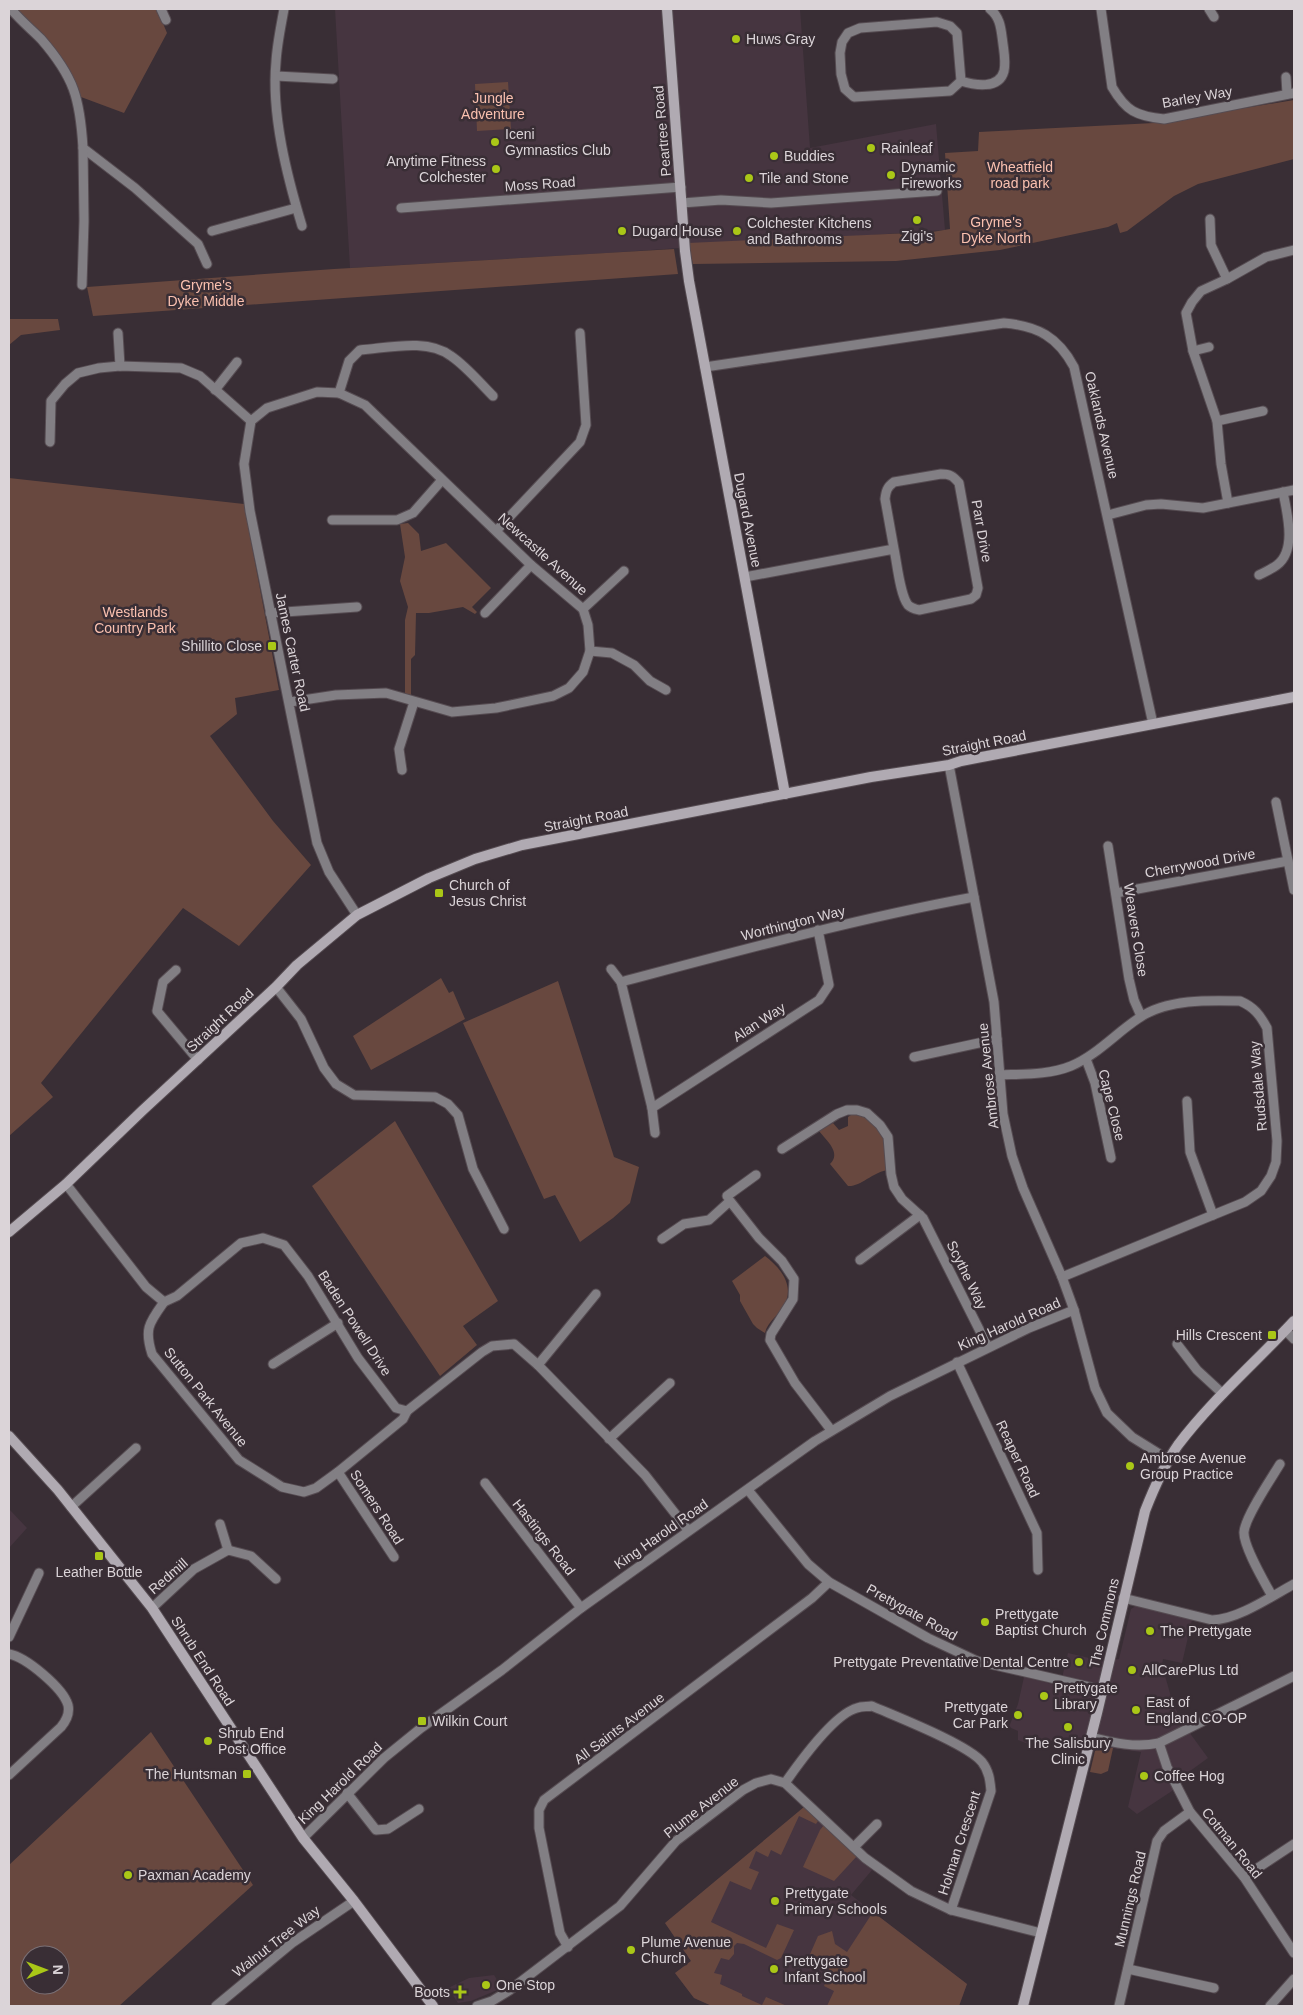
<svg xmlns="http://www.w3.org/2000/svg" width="1303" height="2015" font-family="Arial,sans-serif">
	<rect width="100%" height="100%" fill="#392e35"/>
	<!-- built -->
	<g fill="#463540">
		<polygon points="335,9 800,9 810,148 936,124 945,230 607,253 350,268"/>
		<polygon points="9,1509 27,1528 9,1548"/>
		<polygon points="1136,1606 1192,1620 1182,1663 1163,1659 1162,1665 1173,1704 1184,1725 1208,1758 1179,1779 1172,1791 1137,1814 1128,1807 1141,1752 1105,1747 1097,1749 1095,1751 1048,1740 1044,1750 1018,1740 1018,1731 1009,1727 1018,1704 1024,1677 1060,1686 1068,1653 1102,1661 1119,1659 1131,1609"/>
		<polygon points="804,1807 872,1870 851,1895 967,1984 959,2006 712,2006 694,1998 675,1973 691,1961 665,1923"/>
		<polygon points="494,1975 502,1988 471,2001 458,2003 448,1988 469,1978"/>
	</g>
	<!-- green -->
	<g fill="#68483f" fill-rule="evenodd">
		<polygon points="11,9 157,9 167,33 124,113 81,97 73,80"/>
		<polygon points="508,82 511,129 477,131 475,84"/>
		<polygon points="1294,100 1294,159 1198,184 1174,196 1127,231 1120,233 1117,223 1108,227 1000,250 896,261 693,264 688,243 932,232 950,229 945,153 978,151 979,132 1154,123"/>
		<polygon points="674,249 678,274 93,316 87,287 334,269"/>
		<polygon points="9,319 58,319 60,330 21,335 9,345"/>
		<polygon points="9,478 244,504 279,690 235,698 237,714 210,736 273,821 311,865 239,946 183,908 41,1083 53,1097 9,1136"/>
		<polygon points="408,523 419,534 421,551 446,543 491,588 472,607 477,612 475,614 463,607 429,613 416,613 415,655 411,659 411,695 405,694 405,620 408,607 400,581 405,557 400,524"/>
		<polygon points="441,978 449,993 453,991 465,1019 371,1070 353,1036"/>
		<polygon points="558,981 614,1157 639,1167 630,1203 613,1218 580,1242 555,1195 544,1199 463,1023"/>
		<path d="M857 1114C888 1125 885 1143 887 1170 872 1173 860 1187 848 1186L830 1164C842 1153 826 1140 819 1131L833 1123 839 1130 848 1126V1117L851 1115Z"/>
		<polygon points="395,1121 498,1301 463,1326 477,1345 440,1376 312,1186"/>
		<path d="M765 1256C781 1268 796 1287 783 1307 777 1317 768 1321 765 1333L757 1328 753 1324 740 1301V1295L732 1281Z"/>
		<path d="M151 1732 253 1885 119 2006H9V1865ZM30 1955H60V1985H30Z"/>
		<polygon points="1100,1747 1113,1748 1108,1771 1101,1774 1090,1772 1095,1751"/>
		<polygon points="804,1807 818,1821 816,1824 799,1816 781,1855 771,1850 768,1857 756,1851 749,1868 759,1872 751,1890 730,1881 711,1922 766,1948 777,1924 794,1930 781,1958 777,1960 744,1944 737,1943 734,1946 734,1954 729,1960 721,1958 714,1973 722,1975 720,1984 742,1994 742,1996 762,2005 766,1997 787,2006 712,2006 694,1998 675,1973 691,1961 665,1923"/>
		<polygon points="824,1825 857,1856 834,1881 803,1867 820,1830"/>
		<polygon points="873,1912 967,1984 959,2006 827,2006 834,1991 824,1986 830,1972 807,1961 818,1936 832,1931 835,1944 847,1952"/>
	</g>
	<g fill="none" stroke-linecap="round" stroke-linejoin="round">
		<!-- street casing -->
		<g stroke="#564c52" stroke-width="11">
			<g id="street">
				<path d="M11 9C20 20 31 29 41 39 74 77 80 98 83 148L135 188 198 244 207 264"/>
				<polyline points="161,9 166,20"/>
				<path d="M284 9C281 26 277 44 276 62 271 114 287 176 302 226"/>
				<path d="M1101 9 1112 87C1126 111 1136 116 1164 119L1294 93"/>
				<polyline points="1209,9 1214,17"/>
				<polyline points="276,76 333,79"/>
				<polyline points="1286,77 1287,94"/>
				<path d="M961 81 957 33 950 26 937 22 860 28 848 33 842 42 840 53 841 74 845 89 854 97 950 91 961 81C974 85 999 90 1004 71 1006 62 1004 52 1003 44 1001 30 1001 18 990 9"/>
				<polyline points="682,203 721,200 771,203 937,191"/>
				<polyline points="401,208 681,187"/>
				<polyline points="1210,219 1211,245 1227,279"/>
				<polyline points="212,231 296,208"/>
				<polyline points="82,285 84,221 83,148"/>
				<polyline points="118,333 120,366"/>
				<polyline points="1193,351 1209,347"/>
				<path d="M705 367 1004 323C1038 326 1058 337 1074 367L1153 724"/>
				<polyline points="215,390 237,362"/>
				<path d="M339 393 349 361 360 350C388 348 427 338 451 356 466 366 480 383 493 396"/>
				<polyline points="1217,421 1263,411"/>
				<polyline points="50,442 51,401 65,384 78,373 99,368 120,366 181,368 200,376 251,421"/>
				<polyline points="1228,503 1221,464 1217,421 1193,351 1186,313 1192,302 1201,291 1227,279 1266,257 1294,250"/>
				<polyline points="1108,515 1146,505 1161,504 1203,508 1294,490"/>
				<polyline points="332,520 397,520 413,513 442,480"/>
				<polyline points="497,530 580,442 586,425 580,333"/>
				<path d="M1259 575C1265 572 1272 569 1277 565 1297 550 1287 513 1283 492"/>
				<path d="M745 577 894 549 885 499C886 491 887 487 894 482L941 474C950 474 953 476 959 483L978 588 976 595 971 599 919 610C915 609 911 608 908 605 900 595 897 563 894 549"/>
				<polyline points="583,609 624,571"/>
				<polyline points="270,613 357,607"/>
				<polyline points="485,613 531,565"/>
				<polyline points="590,651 612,653 634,665 650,681 666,690"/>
				<polyline points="290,702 336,695 386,693 452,712 496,708 553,696 569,688 583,672 590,651 588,625 583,609 531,565 365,405 339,393 317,392 267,408 251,421 244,464 250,511 317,843 329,872 357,915"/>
				<polyline points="949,765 994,1002 1003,1114 1012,1156 1023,1188 1062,1277 1074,1310 1095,1388 1107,1413 1132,1437 1169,1460"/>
				<polyline points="402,770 399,749 414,702"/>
				<polyline points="1276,802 1294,890"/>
				<polyline points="1108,846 1129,979 1134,1000 1141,1016"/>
				<polyline points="1116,893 1288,861"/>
				<polyline points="611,969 621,982 652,1108 655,1133"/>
				<polyline points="176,970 163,982 157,1011 198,1060"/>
				<path d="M621 982C738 951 855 919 974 897"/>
				<polyline points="276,987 301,1019 324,1068 336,1084 354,1095 435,1097 448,1104 458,1115 473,1169 504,1229"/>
				<polyline points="914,1057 997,1039"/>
				<polyline points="1086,1059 1095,1083 1111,1158"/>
				<path d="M999 1075C1023 1074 1049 1075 1071 1066 1097 1055 1116 1033 1139 1018 1166 999 1209 1000 1240 1001 1254 1007 1260 1015 1267 1028L1277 1141 1276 1162 1271 1176 1261 1191 1245 1202 1213 1215 1062 1277"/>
				<polyline points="1187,1101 1190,1152 1213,1215"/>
				<polyline points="652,1108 819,1000 829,985 818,930"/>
				<polyline points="782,1149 837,1114 847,1110 857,1110 867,1113 880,1125 888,1137 891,1174 894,1187 902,1199 923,1218 988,1347"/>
				<polyline points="66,1184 146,1287 164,1302 177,1296 241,1243 263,1238 284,1245 308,1276 358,1358 396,1408 407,1411 482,1352 492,1346 514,1344 538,1365 645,1475 688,1530"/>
				<polyline points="727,1196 756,1175"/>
				<polyline points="662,1239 684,1224 709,1220 730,1201 759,1238 782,1261 794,1279 793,1299 771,1334 770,1340 795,1383 831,1430"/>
				<polyline points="860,1260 920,1215"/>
				<path d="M164 1302C149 1323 144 1329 152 1354L239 1460 282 1487 304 1492 316 1488 338 1472 403 1419 407 1411"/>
				<polyline points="1285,1330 1294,1339"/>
				<polyline points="1177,1344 1197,1370 1223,1394"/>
				<polyline points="957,1362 1037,1533 1038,1570"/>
				<polyline points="273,1364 338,1323"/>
				<polyline points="538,1365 596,1294"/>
				<polyline points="609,1439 670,1383"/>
				<polyline points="338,1472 394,1557"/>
				<polyline points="485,1483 581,1608"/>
				<polyline points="748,1490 808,1564 829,1582 928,1638 977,1661 1103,1690"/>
				<polyline points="71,1507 136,1448"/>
				<polyline points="220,1524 228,1550"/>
				<path d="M1272 1596C1265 1583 1243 1546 1244 1532 1245 1517 1271 1479 1280 1464"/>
				<path d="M1123 1598 1212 1620C1237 1620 1272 1596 1294 1584"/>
				<polyline points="152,1608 194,1569 228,1550 251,1556 276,1579"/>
				<polyline points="9,1637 39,1573"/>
				<path d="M9 1654C26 1657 63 1688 68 1705 70 1714 66 1721 61 1727L9 1775"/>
				<path d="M1091 1737C1114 1743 1136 1748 1159 1743L1294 1676"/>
				<polyline points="1159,1743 1167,1767 1190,1812 1244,1877 1294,1953"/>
				<path d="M785 1783C799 1763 834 1714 857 1708 862 1706 867 1707 872 1706 897 1717 967 1744 982 1762 989 1771 990 1780 991 1791L951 1910"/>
				<polyline points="347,1793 376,1830 388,1829 419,1809"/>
				<polyline points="303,1838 384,1758 421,1728 502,1670 581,1608 815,1441 890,1396 1029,1328 1074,1310"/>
				<polyline points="854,1847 877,1824"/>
				<polyline points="1244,1877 1294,1844"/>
				<polyline points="568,1947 560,1933 539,1828 539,1810 544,1800 812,1598 829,1582"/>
				<polyline points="1128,1969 1214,1988"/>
				<polyline points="216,2006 292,1943 354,1901"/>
				<polyline points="477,2006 492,2001 510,1990 620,1906 676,1841 743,1790 756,1783 771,1779 785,1783 865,1858 911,1891 951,1910 1041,1933"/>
				<polyline points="1119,2006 1157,1841 1164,1831 1190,1812"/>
				<polyline points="1270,2006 1294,1979"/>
			</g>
		</g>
		<!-- secondary casing -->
		<g stroke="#564c52" stroke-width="12">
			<g id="secondary">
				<polyline points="667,9 685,251 689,281 785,794"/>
				<polyline points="9,1232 66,1184 143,1110 276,987 297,965 357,915 429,878 475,859 522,845 871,777 949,765 961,761 1294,697"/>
				<polyline points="9,1436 58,1490 152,1608 303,1838 354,1901 433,2006"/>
				<path d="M1023 2006 1097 1713 1145 1511C1154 1488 1164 1465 1178 1445 1212 1400 1256 1362 1294 1321"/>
			</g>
		</g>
		<!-- street -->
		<use href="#street" stroke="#827f84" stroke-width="9"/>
		<!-- secondary -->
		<use href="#secondary" stroke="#b0aab2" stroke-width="10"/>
	</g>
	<!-- markers -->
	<g fill="#aac717" stroke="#392e35" stroke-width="2">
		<circle cx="736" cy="39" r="5"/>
		<circle cx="495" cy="142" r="5"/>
		<circle cx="871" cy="148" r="5"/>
		<circle cx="774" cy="156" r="5"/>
		<circle cx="496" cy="169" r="5"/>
		<circle cx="891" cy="175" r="5"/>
		<circle cx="749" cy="178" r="5"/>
		<circle cx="917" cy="220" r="5"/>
		<circle cx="622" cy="231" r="5"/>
		<circle cx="737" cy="231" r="5"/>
		<rect x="267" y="641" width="10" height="10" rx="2.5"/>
		<rect x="434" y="888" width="10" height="10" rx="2.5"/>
		<rect x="1267" y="1330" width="10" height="10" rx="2.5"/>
		<circle cx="1130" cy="1466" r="5"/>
		<rect x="94" y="1551" width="10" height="10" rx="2.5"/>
		<circle cx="985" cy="1622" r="5"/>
		<circle cx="1150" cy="1631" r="5"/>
		<circle cx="1079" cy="1662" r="5"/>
		<circle cx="1132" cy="1670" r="5"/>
		<circle cx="1044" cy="1696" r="5"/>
		<circle cx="1136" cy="1710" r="5"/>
		<circle cx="1018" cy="1715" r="5"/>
		<rect x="417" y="1716" width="10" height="10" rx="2.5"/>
		<circle cx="1068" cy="1727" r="5"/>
		<circle cx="208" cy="1741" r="5"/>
		<rect x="242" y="1769" width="10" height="10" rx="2.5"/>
		<circle cx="1144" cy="1776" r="5"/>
		<circle cx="128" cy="1875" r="5"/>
		<circle cx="775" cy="1901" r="5"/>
		<circle cx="631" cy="1950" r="5"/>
		<circle cx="774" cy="1969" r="5"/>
		<circle cx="486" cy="1985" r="5"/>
		<path d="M457.5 1984.5h5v5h5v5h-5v5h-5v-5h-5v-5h5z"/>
	</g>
	<g text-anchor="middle" stroke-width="5" stroke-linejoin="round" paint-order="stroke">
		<!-- poi labels -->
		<g font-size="14" fill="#dbd4d8" stroke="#392e35" text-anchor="start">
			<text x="746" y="44">Huws Gray</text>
			<text x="505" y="139">Iceni<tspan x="505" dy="16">Gymnastics Club</tspan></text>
			<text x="881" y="153">Rainleaf</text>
			<text x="784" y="161">Buddies</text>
			<text x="486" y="166" text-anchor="end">Anytime Fitness<tspan x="486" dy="16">Colchester</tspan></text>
			<text x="901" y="172">Dynamic<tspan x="901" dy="16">Fireworks</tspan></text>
			<text x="759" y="183">Tile and Stone</text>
			<text x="747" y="228">Colchester Kitchens<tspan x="747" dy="16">and Bathrooms</tspan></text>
			<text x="632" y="236">Dugard House</text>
			<text x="917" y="241" text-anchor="middle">Zigi's</text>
			<text x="262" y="651" text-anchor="end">Shillito Close</text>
			<text x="449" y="890">Church of<tspan x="449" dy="16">Jesus Christ</tspan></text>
			<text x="1262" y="1340" text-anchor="end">Hills Crescent</text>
			<text x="1140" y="1463">Ambrose Avenue<tspan x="1140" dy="16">Group Practice</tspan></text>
			<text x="99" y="1577" text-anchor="middle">Leather Bottle</text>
			<text x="995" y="1619">Prettygate<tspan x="995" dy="16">Baptist Church</tspan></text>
			<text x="1160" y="1636">The Prettygate</text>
			<text x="1069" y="1667" text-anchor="end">Prettygate Preventative Dental Centre</text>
			<text x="1142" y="1675">AllCarePlus Ltd</text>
			<text x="1054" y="1693">Prettygate<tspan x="1054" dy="16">Library</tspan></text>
			<text x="1146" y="1707">East of<tspan x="1146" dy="16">England CO-OP</tspan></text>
			<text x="1008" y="1712" text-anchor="end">Prettygate<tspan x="1008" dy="16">Car Park</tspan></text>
			<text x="432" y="1726">Wilkin Court</text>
			<text x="218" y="1738">Shrub End<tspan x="218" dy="16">Post Office</tspan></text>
			<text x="1068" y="1748" text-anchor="middle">The Salisbury<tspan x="1068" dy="16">Clinic</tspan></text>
			<text x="237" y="1779" text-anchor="end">The Huntsman</text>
			<text x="1154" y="1781">Coffee Hog</text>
			<text x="138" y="1880">Paxman Academy</text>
			<text x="785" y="1898">Prettygate<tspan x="785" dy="16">Primary Schools</tspan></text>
			<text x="641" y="1947">Plume Avenue<tspan x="641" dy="16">Church</tspan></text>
			<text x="784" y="1966">Prettygate<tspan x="784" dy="16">Infant School</tspan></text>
			<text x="496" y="1990">One Stop</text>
			<text x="450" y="1997" text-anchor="end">Boots</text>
		</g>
		<!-- street labels -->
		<g font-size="14" fill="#dbd4d8" stroke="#392e35">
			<text transform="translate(1197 97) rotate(-10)" y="5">Barley Way</text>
			<text transform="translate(662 131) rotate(-95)" y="5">Peartree Road</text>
			<text transform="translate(540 184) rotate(-4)" y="5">Moss Road</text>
			<text transform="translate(1102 425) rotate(77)" y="5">Oaklands Avenue</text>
			<text transform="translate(748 520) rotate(79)" y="5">Dugard Avenue</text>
			<text transform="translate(982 531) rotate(80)" y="5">Parr Drive</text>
			<text transform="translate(543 554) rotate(42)" y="5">Newcastle Avenue</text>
			<text transform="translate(293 652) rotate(78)" y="5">James Carter Road</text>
			<text transform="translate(984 743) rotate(-11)" y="5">Straight Road</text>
			<text transform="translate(586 819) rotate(-11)" y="5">Straight Road</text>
			<text transform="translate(1200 863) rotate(-10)" y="5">Cherrywood Drive</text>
			<text transform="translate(793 923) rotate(-14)" y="5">Worthington Way</text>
			<text transform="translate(1136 930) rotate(81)" y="5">Weavers Close</text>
			<text transform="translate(220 1020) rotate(-43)" y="5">Straight Road</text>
			<text transform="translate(759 1022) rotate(-33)" y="5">Alan Way</text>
			<text transform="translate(988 1076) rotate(-96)" y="5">Ambrose Avenue</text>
			<text transform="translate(1258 1086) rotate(-95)" y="5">Rudsdale Way</text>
			<text transform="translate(1112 1105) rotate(76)" y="5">Cape Close</text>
			<text transform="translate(967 1275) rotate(64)" y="5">Scythe Way</text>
			<text transform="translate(355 1323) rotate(57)" y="5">Baden Powell Drive</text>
			<text transform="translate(1009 1324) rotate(-24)" y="5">King Harold Road</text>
			<text transform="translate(206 1397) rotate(51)" y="5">Sutton Park Avenue</text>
			<text transform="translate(1018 1459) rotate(65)" y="5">Reaper Road</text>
			<text transform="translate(377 1507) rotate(57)" y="5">Somers Road</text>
			<text transform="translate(661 1534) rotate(-35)" y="5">King Harold Road</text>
			<text transform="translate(544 1537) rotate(52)" y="5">Hastings Road</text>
			<text transform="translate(168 1576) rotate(-41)" y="5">Redmill</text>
			<text transform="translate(912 1612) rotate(29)" y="5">Prettygate Road</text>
			<text transform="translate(1104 1623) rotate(-77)" y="5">The Commons</text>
			<text transform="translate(203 1661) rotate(57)" y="5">Shrub End Road</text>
			<text transform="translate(619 1728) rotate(-37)" y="5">All Saints Avenue</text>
			<text transform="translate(340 1783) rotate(-44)" y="5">King Harold Road</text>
			<text transform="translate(701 1807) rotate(-38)" y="5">Plume Avenue</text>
			<text transform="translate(959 1843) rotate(-72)" y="5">Holman Crescent</text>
			<text transform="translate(1232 1843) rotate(51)" y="5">Cotman Road</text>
			<text transform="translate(1130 1899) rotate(-77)" y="5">Munnings Road</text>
			<text transform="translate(276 1941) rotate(-38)" y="5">Walnut Tree Way</text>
		</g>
		<!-- park labels -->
		<g font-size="14" fill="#fac0af" stroke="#392e35">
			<text x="493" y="103">Jungle<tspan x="493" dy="16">Adventure</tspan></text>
			<text x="1020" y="172">Wheatfield<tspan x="1020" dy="16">road park</tspan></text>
			<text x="996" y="227">Gryme's<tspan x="996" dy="16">Dyke North</tspan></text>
			<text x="206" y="290">Gryme's<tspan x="206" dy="16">Dyke Middle</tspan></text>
			<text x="135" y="617">Westlands<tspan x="135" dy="16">Country Park</tspan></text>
		</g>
	</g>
	<!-- border -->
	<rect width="1303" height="2015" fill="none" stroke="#dbd4d8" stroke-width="20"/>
	<!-- north arrow -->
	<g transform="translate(45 1970) rotate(89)"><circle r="24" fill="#392e35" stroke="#7a7076"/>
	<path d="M0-4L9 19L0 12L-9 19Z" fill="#aac717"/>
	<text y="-8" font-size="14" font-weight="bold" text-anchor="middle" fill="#dbd4d8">N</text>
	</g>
</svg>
